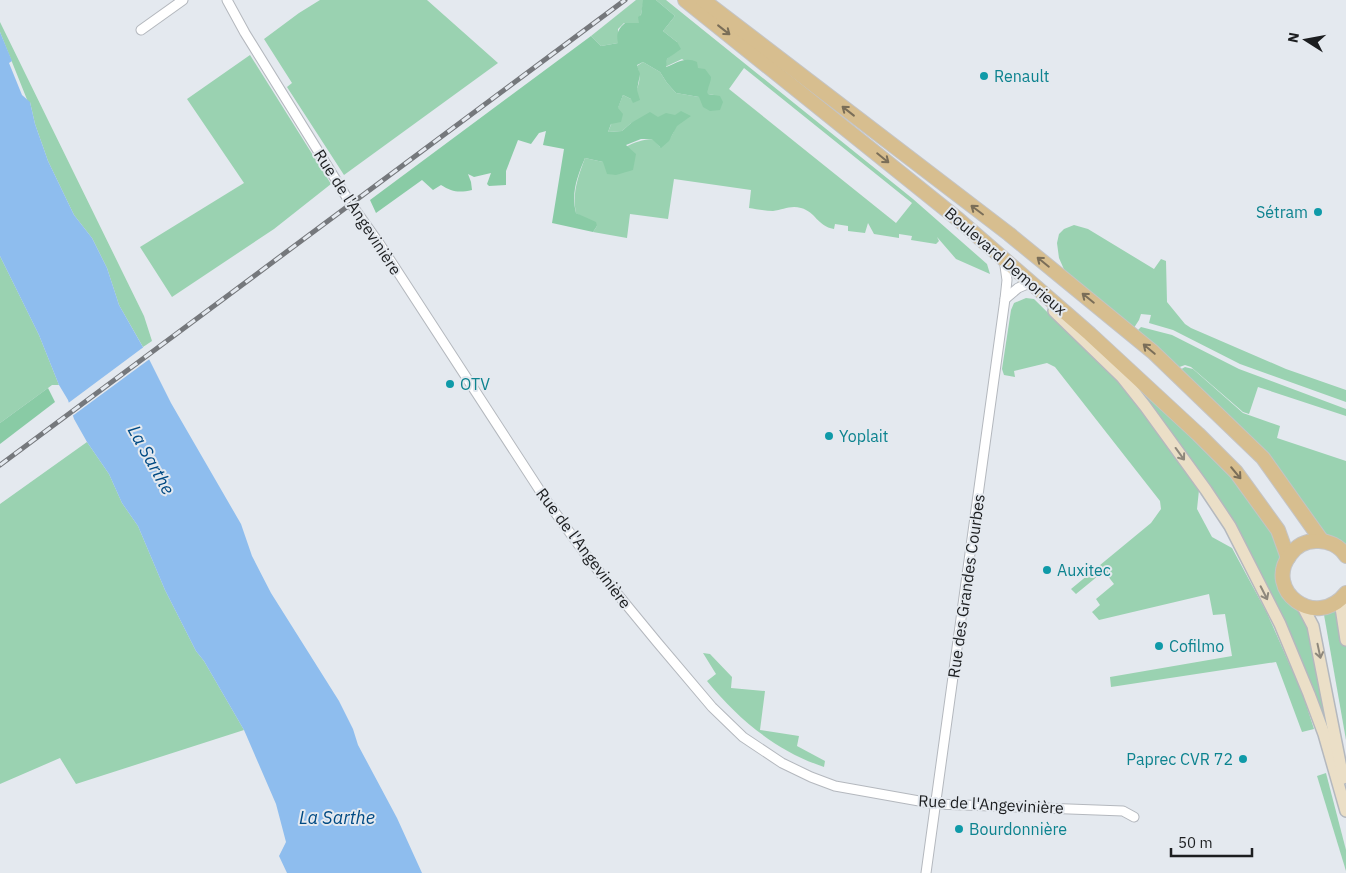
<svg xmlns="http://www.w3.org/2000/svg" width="1346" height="873" font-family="'IBM Plex Sans',sans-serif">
	<rect width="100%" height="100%" fill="#e4e9ef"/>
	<!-- green -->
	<g fill="#9ad2b1" fill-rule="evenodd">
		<polygon points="320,0 427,0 498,63 344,175 287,87 292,83 264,39 299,13"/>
		<polygon points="636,0 644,0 639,23 624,23 618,29 618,43 601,46 591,36"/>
		<path d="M656 0H666L913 199 987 264 990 274 956 259 937 237 939 241 936 244 911 240 912 236 899 234V238L874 234 868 223 865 233 848 231V226L835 224 834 229C817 226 816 212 801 208 790 205 783 210 773 211 765 211 756 209 749 208L751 190 674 179 668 219 630 214 627 238 593 232 597 226 576 213C572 193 578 177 585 158L603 162C619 151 632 140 653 139L660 147C672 139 677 130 675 116L631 123 622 131 608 132 623 95 631 99C639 88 642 78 637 66L643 62 660 72 667 83 676 93 699 97 714 94H708C707 75 697 68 682 59L665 67 667 59 674 53 677 42 663 31 675 16ZM744 68 912 203 896 223 729 89Z"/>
		<polygon points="0,22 144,316 152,341 143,347 119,305 107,268 92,238 74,215 48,161 35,124 30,102 28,102 0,32"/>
		<polygon points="250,55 331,184 274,229 172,297 140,247 244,183 187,99"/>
		<polygon points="1074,225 1088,229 1154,269 1161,259 1166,261 1167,302 1185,324 1191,328 1286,369 1346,390 1346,402 1240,364 1173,330 1149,323 1151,315 1141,314 1139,320 1130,334 1070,283 1059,258 1057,243 1059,234 1064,229"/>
		<polygon points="0,256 39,335 59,385 52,385 48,388 0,423"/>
		<polygon points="1026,298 1034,299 1127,391 1199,490 1197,509 1212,537 1232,548 1267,613 1303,695 1314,729 1302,732 1276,662 1111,687 1110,677 1232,656 1225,614 1213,615 1209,594 1099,620 1092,612 1100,605 1096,599 1114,584 1104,571 1076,594 1071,589 1151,523 1161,509 1160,501 1055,367 1047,363 1014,371 1015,377 1004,375 1002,369 1011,310 1014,303"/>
		<polygon points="1141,327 1172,335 1239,369 1346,409 1346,416 1258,387 1249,414 1243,412 1191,367 1185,365 1174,369 1135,333"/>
		<polygon points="1114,356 1198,434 1278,530 1283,571 1313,626 1346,796 1324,734 1230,526"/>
		<polygon points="1185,367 1193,369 1243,413 1280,426 1277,438 1346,461 1346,547 1328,542 1263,458 1178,371"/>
		<polygon points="87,442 109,474 122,503 138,526 165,590 196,651 204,661 244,730 76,784 60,758 0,784 0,504"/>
		<polygon points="1346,593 1346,740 1323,609"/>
		<path d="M703 653 710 654 732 677 731 688 765 691 760 730 799 736 797 746 825 761 824 767C776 751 738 719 707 681L716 674Z"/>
		<polygon points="1326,773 1346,850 1346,871 1317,776"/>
	</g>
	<!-- forest -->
	<g fill="#89cba5">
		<path d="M643 0H656L675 16 663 31 677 42 681 49 667 59 666 67C677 63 685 56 697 62L698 68 705 69 711 77C711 83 707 87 708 94L720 96 723 102 720 110 710 111 703 107 699 97 676 93 667 83 660 72 643 62 637 65 640 74 637 90 640 100 633 103 631 99 623 95 618 108 623 114 621 122 611 124 608 132 622 131 631 123 650 112 658 117 666 113 675 115 681 111 691 116 677 126 669 141 661 148 652 139H641L626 145 636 154 633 170 616 175 607 174 603 162 585 158C577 177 571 193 576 213L596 222 597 226 593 232 552 223 564 149 543 145 546 131 539 133 531 144 518 140 506 171V185L489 186 487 184 491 173 474 177 468 174 471 182 472 190C459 193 452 192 441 185L433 190 422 180 376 213 370 200 591 36 601 46 618 43C616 34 618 29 625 23H639L638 17 641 15Z"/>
		<polygon points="48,388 55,402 0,444 0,423"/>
	</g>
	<!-- water -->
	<polygon fill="#8ebdee" points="0,32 12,61 9,63 22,95 30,102 35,124 48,161 74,215 92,238 107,268 119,305 144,349 171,403 241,524 252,556 271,593 339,701 353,729 358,745 397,818 422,873 287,873 279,856 286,842 276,804 244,730 204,661 196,651 165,590 138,526 122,503 109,474 87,442 74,419 68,400 59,385 39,335 0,256"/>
	<!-- pier -->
	<polygon fill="#e4e9ef" points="145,346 151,358 71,417 67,404"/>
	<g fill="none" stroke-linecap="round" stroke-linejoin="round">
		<!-- street casing -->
		<g stroke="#b4b8be" stroke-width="11">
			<g id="street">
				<polyline points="227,0 245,33 349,201 379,243 546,500 592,563 657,642 712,707 743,737 782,763 811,777 835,786 936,804 1123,811 1134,817"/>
				<polyline points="141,30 183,0"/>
				<polyline points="1005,299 1018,288 1032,282"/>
				<polyline points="926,873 1005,299 1007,280 1005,266"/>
			</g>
		</g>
		<!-- secondary casing -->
		<g stroke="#b4b8be" stroke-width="14">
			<g id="secondary">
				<polyline points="1054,311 1122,377 1145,406 1206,490 1230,526 1280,624 1309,694 1324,734 1346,811"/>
				<polyline points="1340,601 1346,640"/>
				<polyline points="1302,605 1313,626 1343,778"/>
			</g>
		</g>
		<!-- primary casing -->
		<g stroke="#c4c4c5" stroke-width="16">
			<g id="primary">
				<polyline points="685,0 959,220 1090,334 1198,434 1236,472 1278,530 1288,558"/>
				<polyline points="703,0 1009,234 1153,352 1263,458 1322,541"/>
				<path d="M1346 556C1340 546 1328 540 1316 541 1305 541 1297 545 1290 555 1263 590 1316 631 1346 593"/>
			</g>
		</g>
		<!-- street -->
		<use href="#street" stroke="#fff" stroke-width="9"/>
		<!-- secondary -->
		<use href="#secondary" stroke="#ebdfc7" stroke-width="11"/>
		<!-- primary -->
		<use href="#primary" stroke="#d7be8f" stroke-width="14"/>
		<!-- rail casing -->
		<g stroke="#75787c" stroke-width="5">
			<polyline id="rail" points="0,465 625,0"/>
		</g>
		<!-- rail -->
		<use href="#rail" stroke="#e4e9ef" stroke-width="3" stroke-dasharray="9" stroke-linecap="butt"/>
	</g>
	<!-- one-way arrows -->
	<defs><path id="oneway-shaft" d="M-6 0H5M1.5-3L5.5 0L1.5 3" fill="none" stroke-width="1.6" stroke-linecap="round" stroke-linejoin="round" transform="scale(1.25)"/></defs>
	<g stroke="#7a6e58">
		<use href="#oneway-shaft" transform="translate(724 30) rotate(38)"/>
		<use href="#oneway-shaft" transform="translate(848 111) rotate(-142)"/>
		<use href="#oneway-shaft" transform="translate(883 158) rotate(39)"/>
		<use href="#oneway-shaft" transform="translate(977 210) rotate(-143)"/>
		<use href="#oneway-shaft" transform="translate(1043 262) rotate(-141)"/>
		<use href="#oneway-shaft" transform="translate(1088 298) rotate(-141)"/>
		<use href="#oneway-shaft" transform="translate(1149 349) rotate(-140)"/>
		<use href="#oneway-shaft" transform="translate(1236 473) rotate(50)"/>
	</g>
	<g stroke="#8e887c">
		<use href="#oneway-shaft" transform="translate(1180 454) rotate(54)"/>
		<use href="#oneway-shaft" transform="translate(1264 593) rotate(63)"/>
		<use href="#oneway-shaft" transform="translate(1319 651) rotate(78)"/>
	</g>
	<!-- markers -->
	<g fill="#0f9aa8" stroke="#e4e9ef" stroke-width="2">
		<circle cx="984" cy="76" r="5"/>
		<circle cx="1318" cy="212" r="5"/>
		<circle cx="450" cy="384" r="5"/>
		<circle cx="829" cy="436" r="5"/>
		<circle cx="1047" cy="570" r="5"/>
		<circle cx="1159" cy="646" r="5"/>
		<circle cx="1243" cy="759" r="5"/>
		<circle cx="959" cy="829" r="5"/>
	</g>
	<g text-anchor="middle" stroke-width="4" stroke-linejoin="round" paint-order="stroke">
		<!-- culture labels -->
		<g font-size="16" fill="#0d838f" stroke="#e4e9ef" text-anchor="start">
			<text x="994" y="82">Renault</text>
			<text x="1308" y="218" text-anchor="end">Sétram</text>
			<text x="460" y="390">OTV</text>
			<text x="839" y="442">Yoplait</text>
			<text x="1057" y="576">Auxitec</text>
			<text x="1169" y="652">Cofilmo</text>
			<text x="1233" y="765" text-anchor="end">Paprec CVR 72</text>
			<text x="969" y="835">Bourdonnière</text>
		</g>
		<!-- street labels -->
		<g font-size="16" fill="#1c1e20" stroke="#e4e9ef">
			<text transform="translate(358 212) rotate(57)" y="6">Rue de l'Angevinière</text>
			<text transform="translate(1006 261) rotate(41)" y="6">Boulevard Demorieux</text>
			<text transform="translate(584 548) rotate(53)" y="6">Rue de l'Angevinière</text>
			<text transform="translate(966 586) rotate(-82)" y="6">Rue des Grandes Courbes</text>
			<text transform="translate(991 804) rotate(3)" y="6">Rue de l'Angevinière</text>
		</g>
		<!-- water labels -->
		<g font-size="18" font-style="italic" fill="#004a84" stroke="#e4e9ef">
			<text transform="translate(151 460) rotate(61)" y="6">La Sarthe</text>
			<text x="337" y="824">La Sarthe</text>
		</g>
	</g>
	<!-- north arrow -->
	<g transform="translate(1306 40) rotate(281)" stroke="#e4e9ef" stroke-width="4" paint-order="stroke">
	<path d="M0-4L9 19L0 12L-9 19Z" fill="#1c1e20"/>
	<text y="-8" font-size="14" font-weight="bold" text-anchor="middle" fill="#1c1e20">N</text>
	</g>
	<!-- scale -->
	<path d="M1171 848v8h81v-8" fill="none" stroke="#1c1e20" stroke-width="2.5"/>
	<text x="1178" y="848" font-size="15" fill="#1c1e20" stroke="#e4e9ef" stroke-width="4" paint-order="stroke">50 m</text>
</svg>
